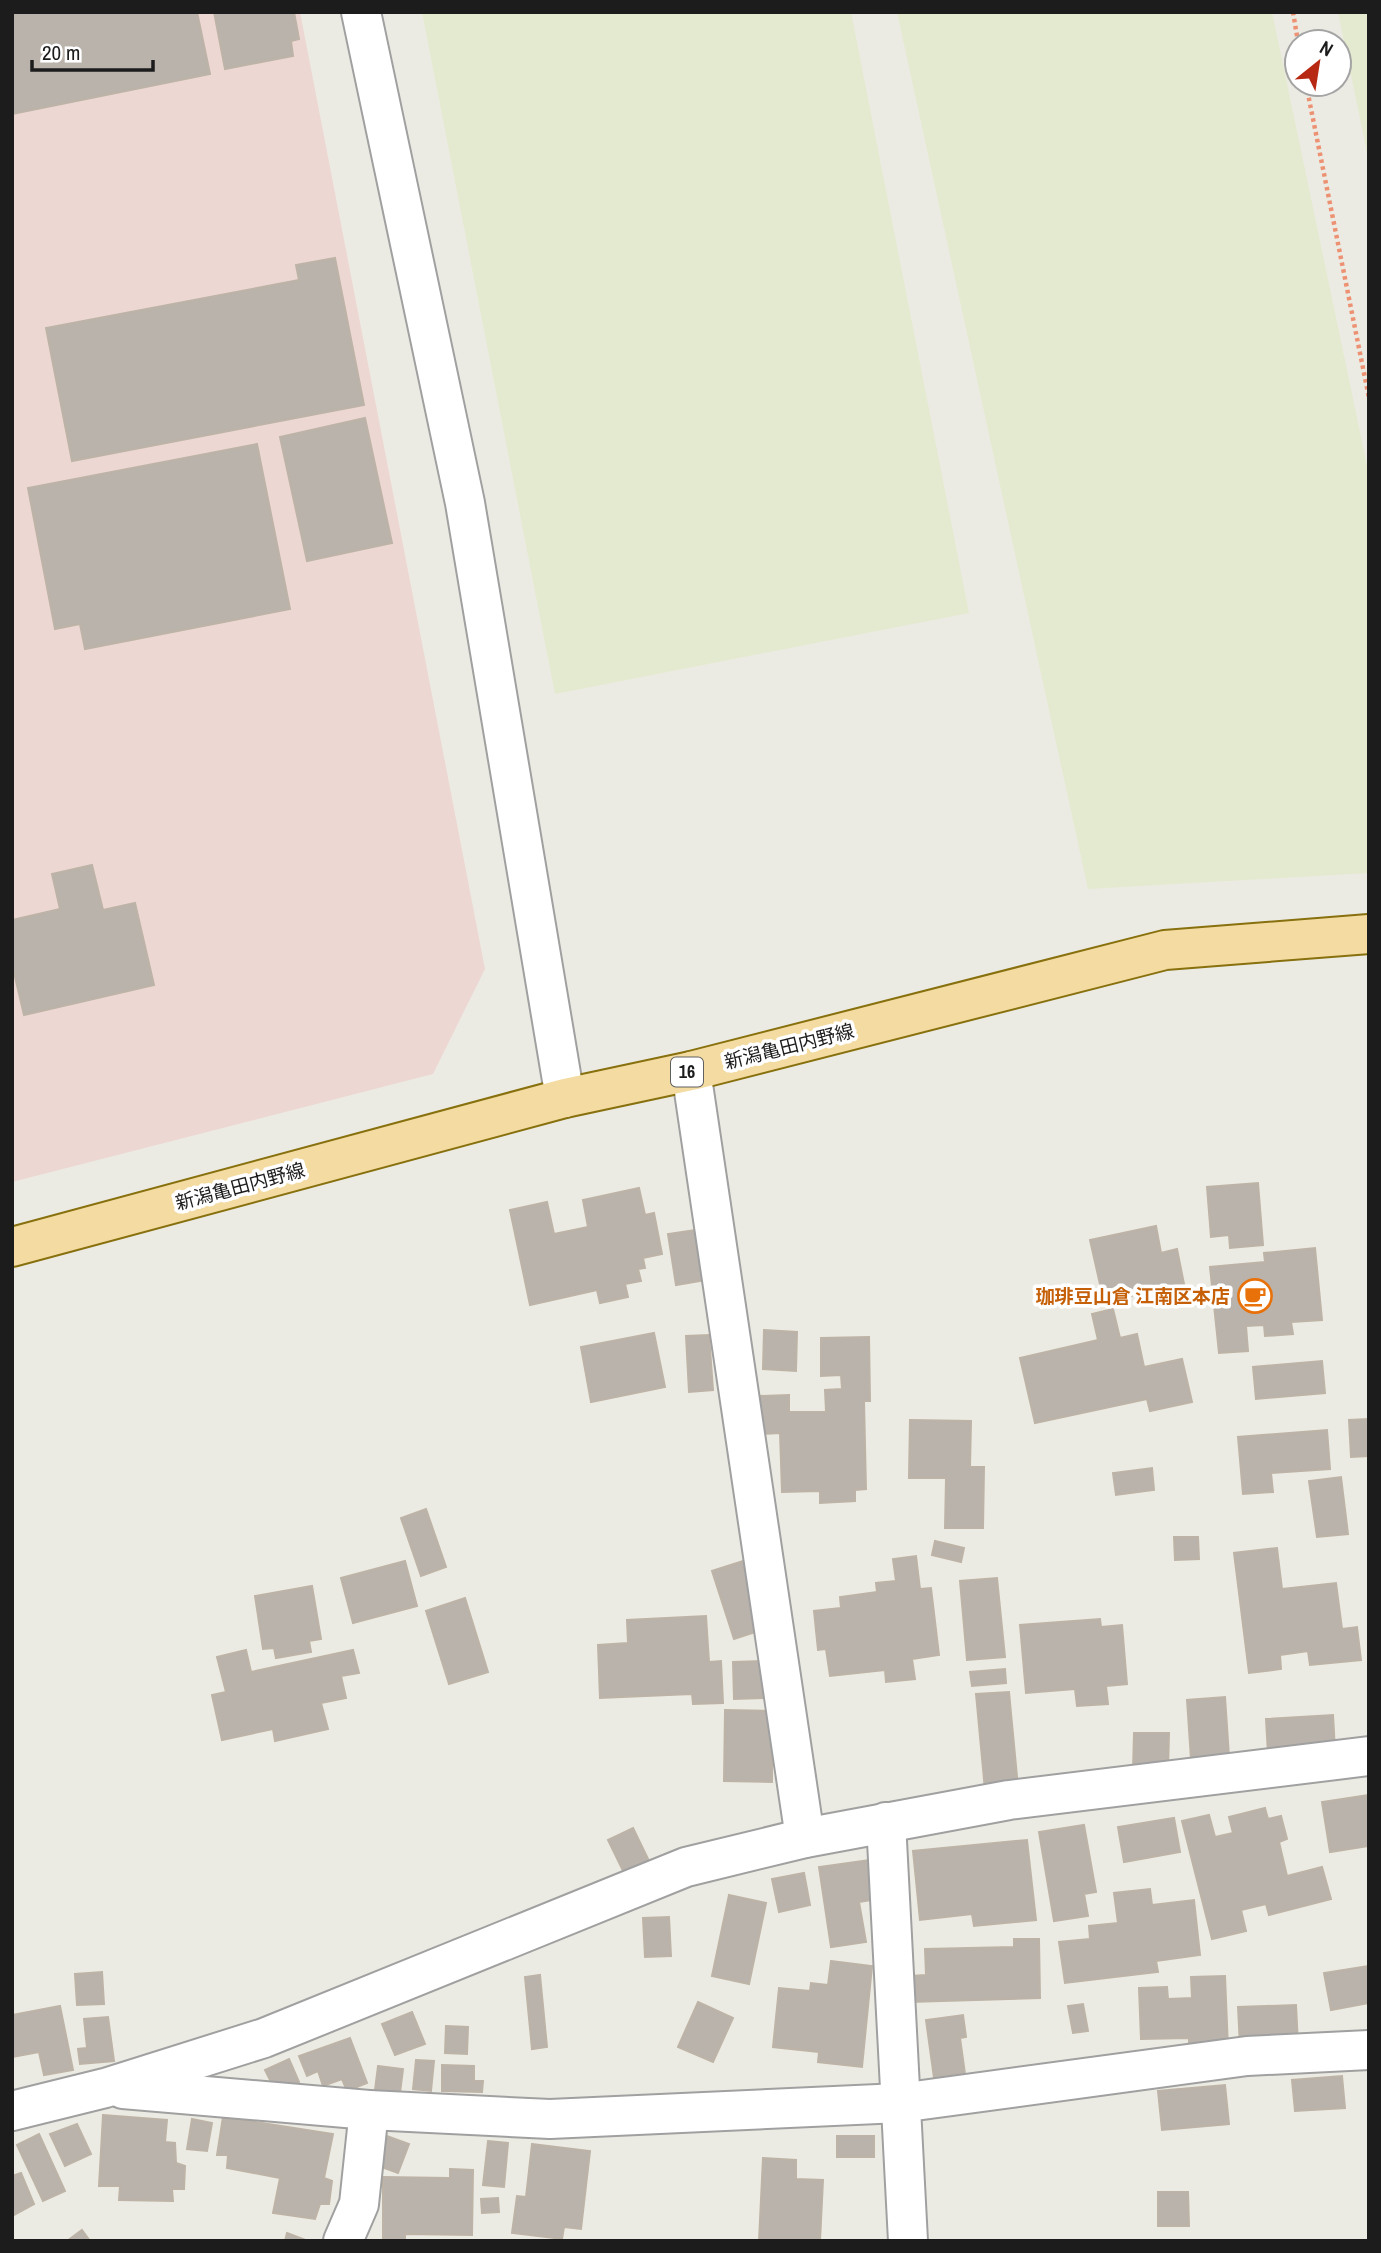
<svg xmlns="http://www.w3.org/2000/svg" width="1381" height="2253" font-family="'Archivo Narrow','Noto Sans JP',sans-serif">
	<rect width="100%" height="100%" fill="#ecebe3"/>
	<!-- commercial -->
	<polygon fill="#ecd7d3" points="12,12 300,12 485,969 433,1074 12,1182"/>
	<!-- farmland -->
	<g fill="#e4eacf">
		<polygon points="422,12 851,12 969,613 555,694"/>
		<polygon points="897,12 1272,12 1369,475 1369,873 1088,889"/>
		<polygon points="1338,12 1369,12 1369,162"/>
	</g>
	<!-- building -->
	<g fill="#b9b3ac" stroke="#bdb3a6" stroke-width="2">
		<polygon points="12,12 197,12 210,74 12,114"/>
		<polygon points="214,12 294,12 299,39 291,41 293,56 225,69"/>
		<polygon points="335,258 364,405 72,461 46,328 299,280 296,265"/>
		<polygon points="365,418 392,543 307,561 280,437"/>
		<polygon points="257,444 290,609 85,649 80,624 55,629 28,488"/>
		<polygon points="92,865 103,910 135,903 154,985 24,1015 12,964 12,920 60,909 52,874"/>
		<polygon points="1258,1183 1263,1245 1230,1248 1229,1235 1211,1237 1207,1187"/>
		<polygon points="639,1188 645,1215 654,1213 662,1254 643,1258 645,1268 638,1269 641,1281 625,1284 628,1297 600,1303 597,1290 530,1305 510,1210 547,1202 554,1234 588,1227 583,1200"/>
		<polygon points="1156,1226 1161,1253 1177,1249 1184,1284 1104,1302 1090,1240"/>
		<polygon points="703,1229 712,1279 676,1285 668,1234"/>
		<polygon points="1315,1248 1322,1320 1291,1322 1293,1334 1265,1336 1264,1325 1246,1326 1248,1351 1219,1353 1210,1267 1265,1262 1264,1253"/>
		<polygon points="1113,1309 1120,1338 1137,1334 1144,1367 1182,1359 1192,1402 1150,1411 1147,1399 1035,1423 1020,1358 1098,1340 1092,1314"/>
		<polygon points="764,1330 797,1332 796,1371 763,1369"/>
		<polygon points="654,1333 665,1387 591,1402 581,1347"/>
		<polygon points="709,1335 713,1390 689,1392 686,1336"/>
		<polygon points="869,1337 870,1401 864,1401 866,1489 855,1490 855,1501 820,1503 820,1491 782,1492 780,1433 761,1434 760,1396 789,1395 789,1412 826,1412 825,1390 842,1389 841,1375 821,1376 821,1338"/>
		<polygon points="1322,1361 1325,1393 1256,1399 1253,1367"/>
		<polygon points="1369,1419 1369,1456 1351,1457 1349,1420"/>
		<polygon points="910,1420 971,1421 970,1467 984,1467 983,1528 945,1528 946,1478 909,1478"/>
		<polygon points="1327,1430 1330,1469 1271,1473 1273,1492 1243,1494 1238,1437"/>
		<polygon points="1152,1468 1154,1490 1116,1495 1113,1473"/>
		<polygon points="1341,1477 1348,1534 1317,1537 1309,1481"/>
		<polygon points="426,1509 446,1567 421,1576 401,1518"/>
		<polygon points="1174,1537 1198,1537 1199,1559 1175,1560"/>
		<polygon points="935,1541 964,1548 961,1562 932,1555"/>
		<polygon points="1277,1548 1282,1589 1336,1583 1342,1629 1357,1627 1361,1660 1310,1665 1308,1651 1280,1655 1281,1669 1249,1673 1234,1553"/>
		<polygon points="916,1556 920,1589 931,1588 939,1655 912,1659 915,1679 886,1682 885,1670 830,1676 826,1649 818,1650 814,1611 841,1608 840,1597 877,1592 876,1583 896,1581 893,1559"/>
		<polygon points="405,1561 417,1606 353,1623 341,1578"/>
		<polygon points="743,1561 765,1629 734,1639 712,1571"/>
		<polygon points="997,1578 1005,1657 967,1660 960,1581"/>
		<polygon points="312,1586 321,1639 309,1641 311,1652 276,1658 274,1648 263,1649 255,1596"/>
		<polygon points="465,1598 488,1672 449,1684 426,1611"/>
		<polygon points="706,1616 709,1662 721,1661 723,1703 693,1704 692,1694 600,1698 598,1645 628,1643 627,1620"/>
		<polygon points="1100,1619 1101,1627 1122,1625 1127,1684 1106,1686 1108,1704 1077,1706 1075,1689 1026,1693 1020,1625"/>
		<polygon points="246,1650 251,1672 353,1650 359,1673 341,1676 346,1698 321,1703 328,1729 275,1741 273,1729 222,1740 212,1695 226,1692 217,1657"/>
		<polygon points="763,1661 764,1698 734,1699 733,1662"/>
		<polygon points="1005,1669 1006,1683 972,1686 970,1672"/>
		<polygon points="1009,1692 1018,1787 985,1790 976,1694"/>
		<polygon points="1225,1697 1229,1756 1191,1759 1187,1700"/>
		<polygon points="725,1710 772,1711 772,1782 724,1781"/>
		<polygon points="1333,1715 1335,1750 1268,1754 1266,1719"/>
		<polygon points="1134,1733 1169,1733 1168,1771 1133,1770"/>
		<polygon points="1369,1795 1369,1846 1330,1852 1322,1802"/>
		<polygon points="1265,1808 1268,1819 1281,1816 1287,1839 1279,1842 1287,1876 1322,1867 1331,1899 1269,1915 1266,1904 1241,1910 1246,1931 1212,1939 1182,1821 1209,1815 1215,1837 1233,1833 1229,1817"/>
		<polygon points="1174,1818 1180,1852 1124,1862 1118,1827"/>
		<polygon points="1084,1825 1096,1892 1084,1894 1088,1916 1054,1921 1039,1832"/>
		<polygon points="633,1828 650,1863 625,1875 608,1840"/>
		<polygon points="1027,1840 1036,1920 974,1926 972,1914 920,1920 913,1851"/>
		<polygon points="876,1859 883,1898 859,1902 866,1942 831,1947 819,1867"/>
		<polygon points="804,1873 810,1905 779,1912 772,1879"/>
		<polygon points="1150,1889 1152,1905 1194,1900 1200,1955 1156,1961 1158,1972 1065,1983 1059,1942 1090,1939 1089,1926 1118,1923 1114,1893"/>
		<polygon points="729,1895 766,1903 749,1984 712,1976"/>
		<polygon points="669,1917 671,1956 645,1957 643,1918"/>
		<polygon points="1014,1939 1039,1939 1040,1998 910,2002 910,1976 926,1975 925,1949 1014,1947"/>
		<polygon points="831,1961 872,1966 862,2067 818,2062 819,2052 773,2047 779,1988 810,1991 811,1983 828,1985"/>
		<polygon points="1369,1966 1369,2003 1331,2010 1324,1973"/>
		<polygon points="102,1972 104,2004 77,2005 75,1974"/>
		<polygon points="540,1975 547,2047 532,2049 525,1977"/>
		<polygon points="1225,1976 1228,2048 1189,2049 1189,2038 1141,2039 1139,1988 1167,1987 1168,1999 1192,1998 1191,1977"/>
		<polygon points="698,2002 733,2018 713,2062 678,2047"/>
		<polygon points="1083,2004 1088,2031 1073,2033 1068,2006"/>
		<polygon points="1296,2005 1298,2044 1240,2046 1238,2007"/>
		<polygon points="60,2006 73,2070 44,2075 39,2052 12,2057 12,2015"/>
		<polygon points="412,2012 425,2044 395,2055 382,2024"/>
		<polygon points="963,2015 966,2037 960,2038 965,2074 934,2078 926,2020"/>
		<polygon points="108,2017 114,2061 80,2064 78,2049 87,2048 84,2019"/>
		<polygon points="446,2026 468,2027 467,2054 445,2053"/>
		<polygon points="350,2038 367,2083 347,2091 342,2079 323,2086 318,2071 307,2076 299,2056"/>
		<polygon points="289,2059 299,2082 276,2092 265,2070"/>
		<polygon points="416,2060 434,2061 431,2091 413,2089"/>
		<polygon points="442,2065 474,2066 474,2081 483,2081 482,2092 442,2091"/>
		<polygon points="378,2066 403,2069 400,2093 375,2090"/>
		<polygon points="1342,2076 1345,2108 1295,2111 1292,2080"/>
		<polygon points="1225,2085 1229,2124 1162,2130 1158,2091"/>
		<polygon points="103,2115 167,2120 165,2142 175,2143 176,2163 185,2166 184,2189 172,2189 173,2201 119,2200 120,2186 99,2186"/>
		<polygon points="223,2117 333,2134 324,2178 332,2181 329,2204 320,2204 315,2219 273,2213 280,2178 227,2168 228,2155 217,2155"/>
		<polygon points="192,2119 212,2123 207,2151 187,2149"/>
		<polygon points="77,2124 91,2154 65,2166 50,2134"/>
		<polygon points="39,2134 65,2191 43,2201 17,2145"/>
		<polygon points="384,2135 409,2144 398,2173 373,2164"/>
		<rect x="837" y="2136" width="37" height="21"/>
		<polygon points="488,2141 508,2143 504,2187 483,2185"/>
		<polygon points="532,2144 590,2151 581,2229 564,2227 562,2239 512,2233 517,2196 526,2197"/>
		<polygon points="763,2158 796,2160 796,2179 823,2180 820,2241 759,2241"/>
		<polygon points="450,2169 473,2170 472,2235 405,2234 405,2241 383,2241 383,2177 450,2178"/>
		<polygon points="21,2173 34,2204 12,2216 12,2176"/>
		<polygon points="1158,2192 1188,2192 1189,2226 1158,2226"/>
		<polygon points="498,2198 499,2212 482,2213 481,2199"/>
		<polygon points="82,2230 90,2241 67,2241"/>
		<polygon points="287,2233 308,2241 285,2241"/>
	</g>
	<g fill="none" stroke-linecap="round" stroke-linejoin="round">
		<!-- minor casing -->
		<g stroke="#a0a0a0" stroke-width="42">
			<g id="minor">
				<polyline points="361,12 465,503 565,1098"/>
				<polyline points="691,1071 805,1838"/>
				<polyline points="886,1822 908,2241"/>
				<polyline points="123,2089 369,2110 550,2119 900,2103 1247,2056 1369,2050"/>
				<polyline points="12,2111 105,2088 264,2038 686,1867 805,1838 1009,1800 1369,1756"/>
				<polyline points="343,2241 359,2204 369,2110"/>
			</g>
		</g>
		<!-- major casing -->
		<g stroke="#87700d" stroke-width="42">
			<polyline id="major" points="12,1247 565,1098 691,1071 1165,950 1369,934"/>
		</g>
		<!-- path -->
		<g stroke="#ed9173" stroke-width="4.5" stroke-dasharray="3.5 3.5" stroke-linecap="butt">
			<polyline points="1293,12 1298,42"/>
			<polyline points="1306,84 1369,398"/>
		</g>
		<!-- minor -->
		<use href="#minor" stroke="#fff" stroke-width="38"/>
		<!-- major -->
		<use href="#major" stroke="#f3dba1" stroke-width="38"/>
	</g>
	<!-- icons -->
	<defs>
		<g id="cafe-ring" transform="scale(1.75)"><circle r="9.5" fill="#fff" stroke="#e8710a" stroke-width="1.5"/><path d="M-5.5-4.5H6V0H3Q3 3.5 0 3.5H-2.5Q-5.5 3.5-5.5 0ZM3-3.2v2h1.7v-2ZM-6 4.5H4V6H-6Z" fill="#e8710a"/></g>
	</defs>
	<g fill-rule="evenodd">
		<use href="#cafe-ring" x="1255" y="1296"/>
	</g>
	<g text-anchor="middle" stroke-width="7" stroke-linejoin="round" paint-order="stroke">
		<!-- shield labels -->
		<rect fill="#fff" stroke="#606060" stroke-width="2" x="671" y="1057.5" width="32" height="29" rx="5"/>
		<g font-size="18" font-weight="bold" fill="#1c1c1c">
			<text x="687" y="1078">16</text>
		</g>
		<!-- street labels -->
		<g font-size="19" fill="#1c1c1c" stroke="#fff">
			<text transform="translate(789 1046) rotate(-14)" y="7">新潟亀田内野線</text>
			<text transform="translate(240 1186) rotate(-15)" y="7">新潟亀田内野線</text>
		</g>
		<!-- food labels -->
		<g font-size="19" font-weight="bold" fill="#c56008" stroke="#fff" text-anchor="end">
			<text x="1230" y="1303">珈琲豆山倉 江南区本店</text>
		</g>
	</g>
	<!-- border -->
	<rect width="1381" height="2253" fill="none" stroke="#1c1c1c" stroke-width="28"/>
	<!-- north arrow -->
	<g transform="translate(1318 63) rotate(30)"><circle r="33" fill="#ffffff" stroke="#a4a4a4" stroke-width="2"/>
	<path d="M0-5L12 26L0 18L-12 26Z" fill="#b72912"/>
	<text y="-10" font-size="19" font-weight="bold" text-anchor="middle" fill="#1c1c1c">N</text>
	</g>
	<!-- scale -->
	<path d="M32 60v10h121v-10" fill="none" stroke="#1c1c1c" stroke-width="3.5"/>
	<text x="42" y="60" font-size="21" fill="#1c1c1c" stroke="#ffffff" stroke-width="5" paint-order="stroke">20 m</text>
</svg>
